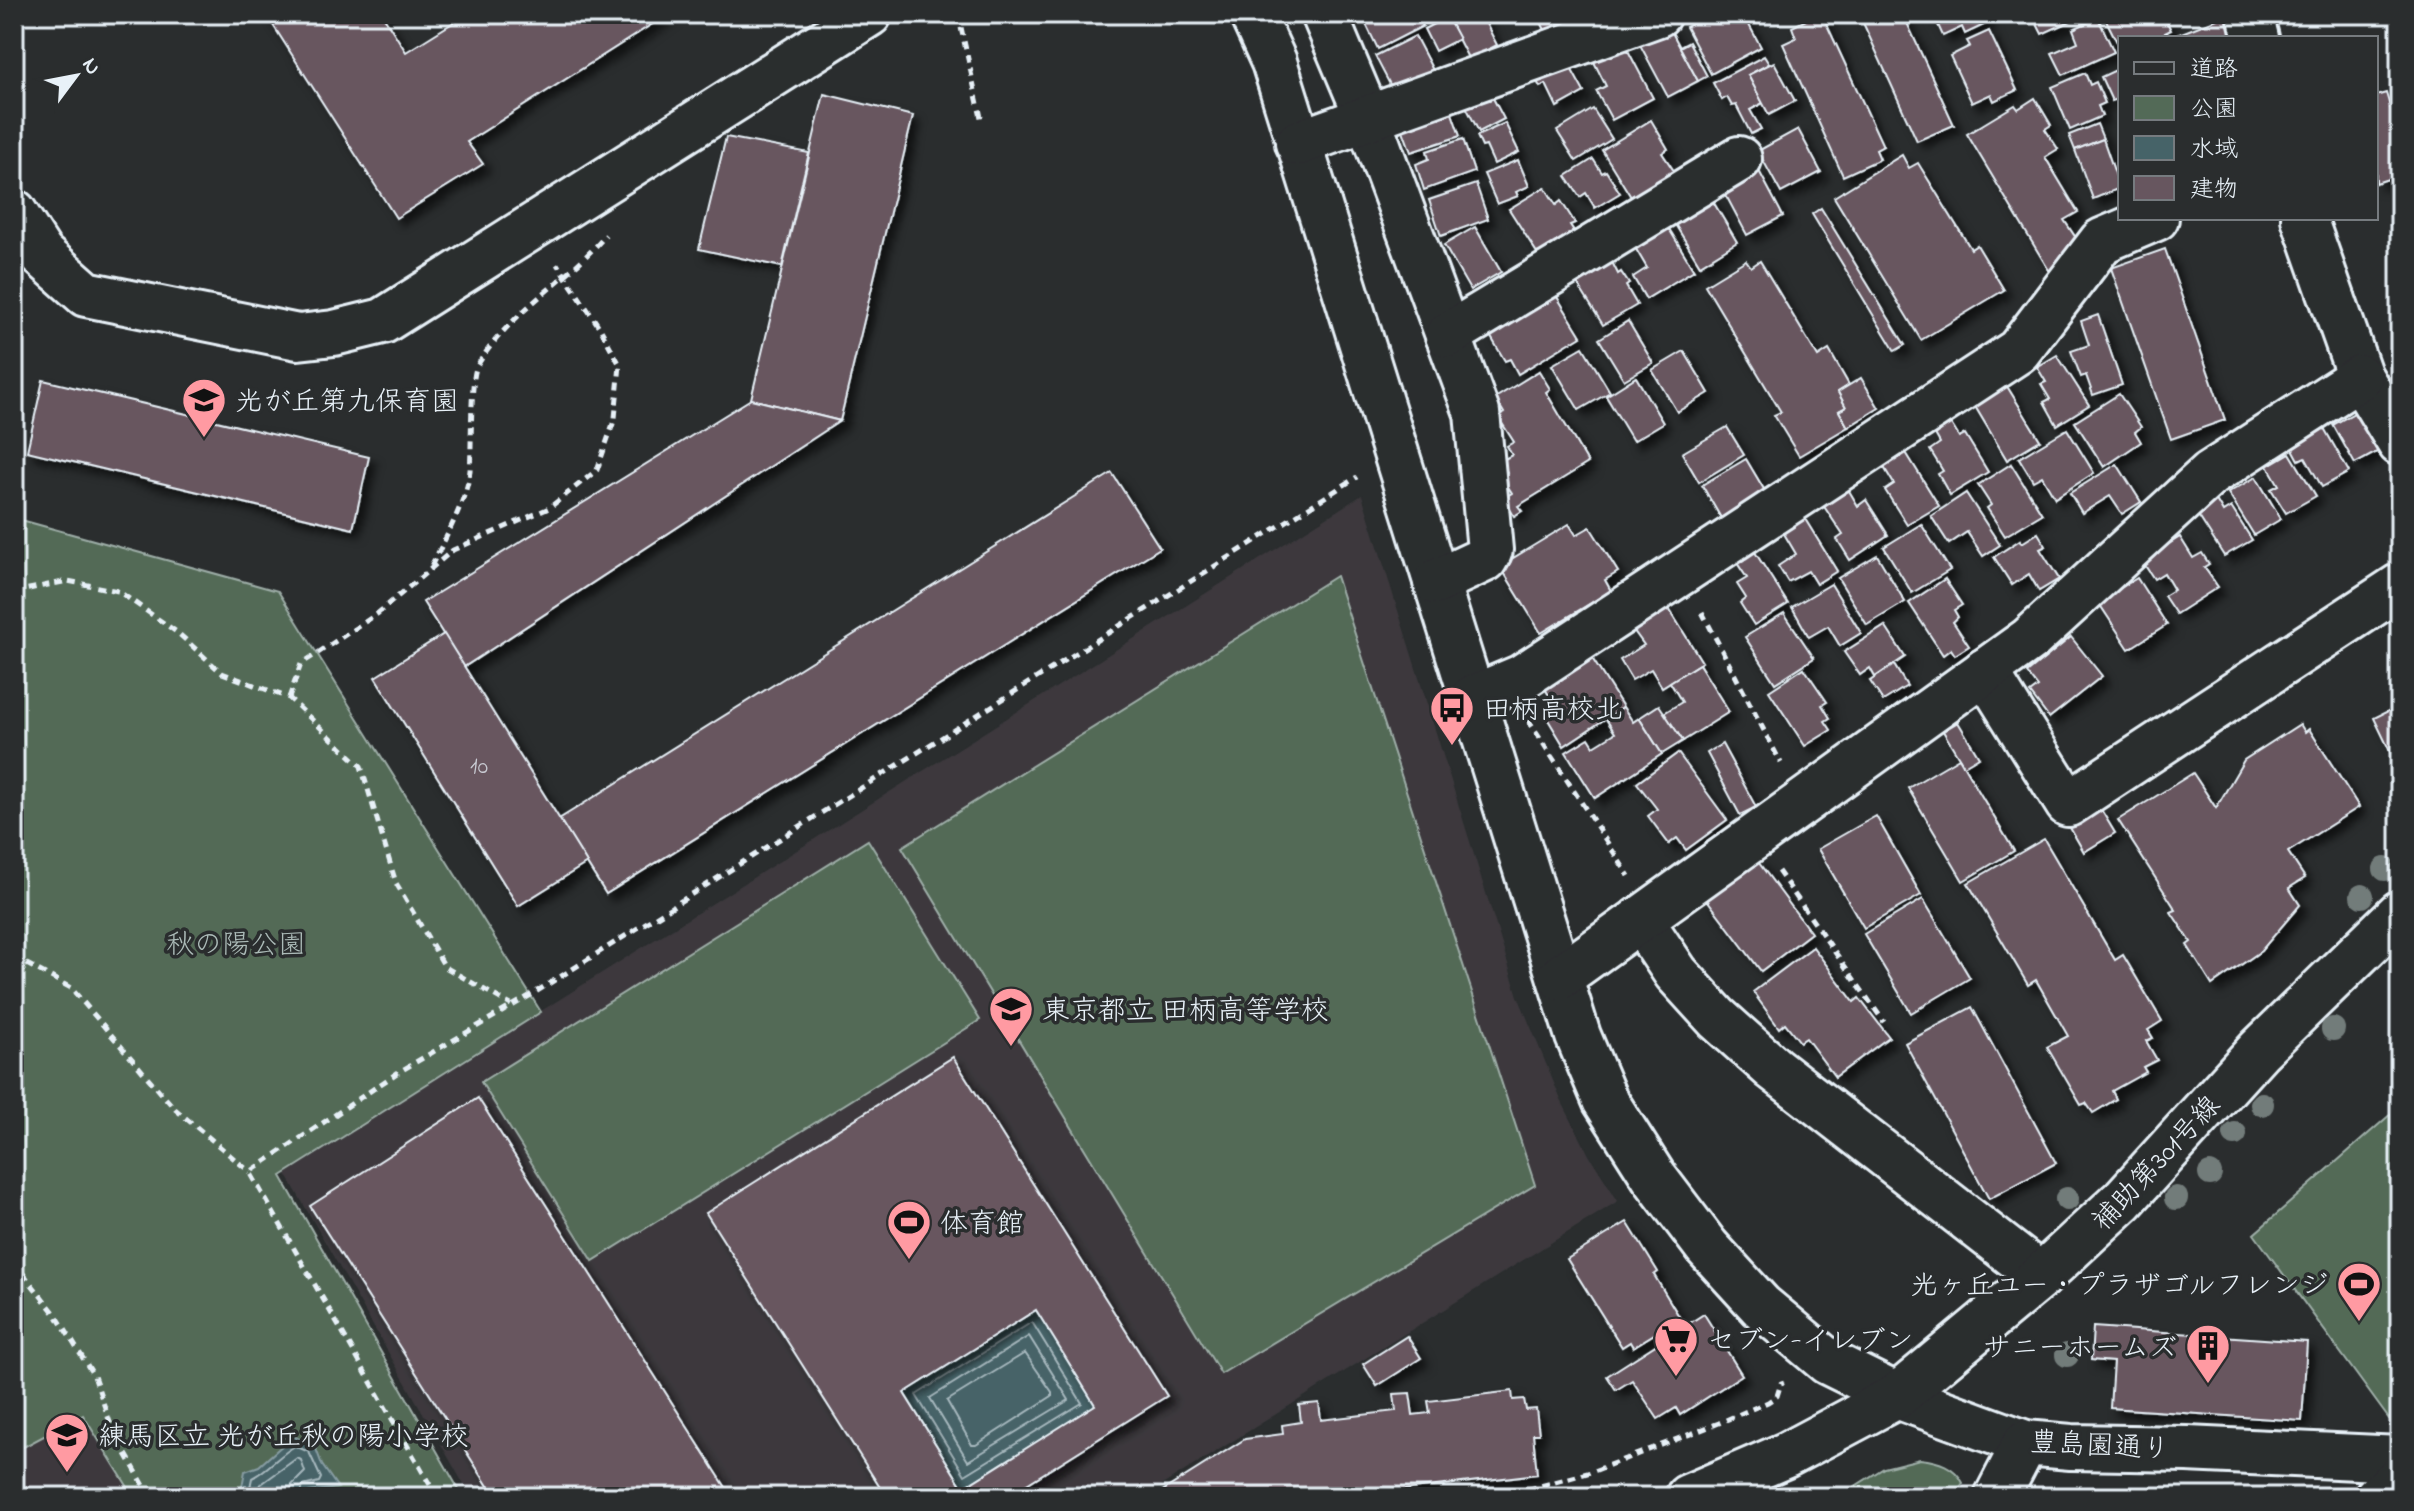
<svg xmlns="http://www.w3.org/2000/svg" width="2414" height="1511" font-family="'Indie Flower','Klee One',sans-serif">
	<defs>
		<filter id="shadow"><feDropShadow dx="7" dy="7" stdDeviation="4" flood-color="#0009"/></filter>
	</defs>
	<rect width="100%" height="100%" fill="#2a2d2e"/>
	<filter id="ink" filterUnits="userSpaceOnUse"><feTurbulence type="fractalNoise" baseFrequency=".0125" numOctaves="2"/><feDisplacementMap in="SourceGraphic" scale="16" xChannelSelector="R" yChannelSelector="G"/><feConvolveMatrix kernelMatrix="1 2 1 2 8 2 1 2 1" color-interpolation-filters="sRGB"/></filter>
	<g filter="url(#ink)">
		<!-- built -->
		<g fill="#3c393d">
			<polygon points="1362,495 1518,996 1561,1100 1589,1155 1618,1201 1143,1497 471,1497 285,1172"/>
			<polygon points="83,1414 134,1497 14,1497 14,1452"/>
		</g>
		<!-- green -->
		<g fill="#536a57" stroke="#9eaea8" stroke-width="2">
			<polygon points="14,518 278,591 541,1012 281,1176 463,1497 134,1497 83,1415 14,1452"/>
			<polygon points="1336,576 1535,1185 1221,1374 902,847"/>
			<polygon points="868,840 980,1020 593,1261 481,1082"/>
			<polygon points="2400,1106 2400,1412 2389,1419 2254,1234"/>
			<path d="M1920 1459C1938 1461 1955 1466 1963 1483L1953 1497H1838L1884 1468Z"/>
		</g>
		<!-- water -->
		<g fill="#466368" stroke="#879ca2" stroke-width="2">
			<polygon points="1036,1310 1095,1405 963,1488 904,1393"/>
			<polygon points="293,1436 315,1446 322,1465 338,1488 309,1492 305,1497 240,1497 245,1471 259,1466"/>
		</g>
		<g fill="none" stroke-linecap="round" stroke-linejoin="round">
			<!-- shore -->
			<g stroke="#a7b8be" stroke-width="2">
				<polygon points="1032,1322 1082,1403 965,1475 916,1395"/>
				<polygon points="1029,1336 1069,1400 968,1461 930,1398"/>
				<polygon points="1025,1353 1052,1392 1052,1396 976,1445 972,1445 947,1401"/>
				<path d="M248 1497 252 1478C268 1470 279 1455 295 1446L309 1452 321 1478 319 1482 303 1486 300 1497"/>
				<polyline points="258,1497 260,1485 297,1458 301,1460 305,1472 292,1485 289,1497"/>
			</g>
		</g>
		<!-- building -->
		<g fill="#67565f" stroke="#e8f1f8" stroke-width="2" fill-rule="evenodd" filter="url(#shadow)">
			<polygon points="266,14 382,14 406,52 467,14 668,14 467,142 483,164 396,218"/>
			<polygon points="1370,14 1417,14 1423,26 1378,49 1363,18"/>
			<polygon points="1452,14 1481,14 1497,45 1469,60 1447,17"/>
			<polygon points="1537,14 1575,14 1580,22 1549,38"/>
			<polygon points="1711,14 1743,14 1761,47 1711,74 1686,27"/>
			<polygon points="1818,14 1822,14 1883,146 1876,150 1880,159 1843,176 1783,44 1796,38 1792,27"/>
			<polygon points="1859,14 1903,14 1954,125 1917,141"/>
			<polygon points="1933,14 1983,14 1988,23 1965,34 1962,27 1943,36"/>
			<polygon points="2032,14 2086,14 2042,34"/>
			<polygon points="2103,14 2163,14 2171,30 2155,38 2120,38 2120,48"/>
			<polygon points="2227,15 2237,38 2174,38 2174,36"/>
			<polygon points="1447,17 1459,39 1435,51 1424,29"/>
			<polygon points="2098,18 2114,52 2063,75 2052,53 2078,42 2073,29"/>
			<polygon points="1668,25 1698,81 1668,97 1638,41"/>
			<polygon points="1989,31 2017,90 1994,101 1991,94 1972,103 1950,56 1970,46 1967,41"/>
			<polygon points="1415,36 1436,76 1396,96 1375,56"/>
			<polygon points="1689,42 1707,76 1698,81 1680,47"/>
			<polygon points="1624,43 1653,98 1612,120 1596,91 1606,86 1593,60"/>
			<polygon points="1562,52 1584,92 1557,107 1546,84 1540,87 1530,69"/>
			<polygon points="1764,56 1769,64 1748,75 1763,103 1750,110 1761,129 1751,134 1736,105 1732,106 1727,97 1722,100 1713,83"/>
			<polygon points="1774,62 1795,101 1769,115 1748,75"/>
			<polygon points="2120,68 2120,98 2112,101 2101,77"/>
			<polygon points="2085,73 2090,85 2096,82 2105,103 2098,106 2102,116 2070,130 2052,87"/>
			<polygon points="1485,83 1504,119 1479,132 1460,95"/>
			<polygon points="2386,93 2400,139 2400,175 2376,183 2376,96"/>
			<polygon points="824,94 913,116 840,421 751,399"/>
			<polygon points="1446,96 1460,136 1411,152 1397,114"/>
			<polygon points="2035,98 2051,125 2045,129 2058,149 2045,157 2078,212 2064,220 2076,238 2050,272 1967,134 2015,105 2018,109"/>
			<polygon points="2400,100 2400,139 2389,103"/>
			<polygon points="1593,109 1612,139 1576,161 1557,131"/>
			<polygon points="1651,120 1668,149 1662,153 1674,171 1631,197 1602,150"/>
			<polygon points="1505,123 1519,152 1494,164 1486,146 1482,147 1477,136"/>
			<polygon points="2097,124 2103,139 2075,150 2069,135"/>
			<polygon points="1798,129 1821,172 1781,193 1758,151"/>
			<polygon points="726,137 809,153 782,267 699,249"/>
			<polygon points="1463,139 1474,172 1424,190 1416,164 1429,159 1427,151"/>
			<polygon points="2103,139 2120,188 2093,199 2075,150"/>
			<polygon points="1902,155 1909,168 1918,163 1971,249 1977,245 2004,290 1921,340 1834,197"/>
			<polygon points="1593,159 1602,173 1606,171 1620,193 1595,208 1586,193 1580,197 1566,176"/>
			<polygon points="1518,160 1529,186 1516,192 1518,196 1497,204 1484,174"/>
			<polygon points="1758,169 1783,216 1747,235 1722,188"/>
			<polygon points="1476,184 1488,219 1441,236 1429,200"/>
			<polygon points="1545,187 1556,205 1561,201 1575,223 1570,225 1574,231 1571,233 1572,235 1539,256 1509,209"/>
			<polygon points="1708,193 1737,242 1700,265 1670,216"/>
			<polygon points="1821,208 1905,345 1895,351 1812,214"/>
			<polygon points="1666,224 1694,270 1646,299 1633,277 1647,268 1633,244"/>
			<polygon points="1475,227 1501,272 1470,290 1444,245"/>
			<polygon points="2165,249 2225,420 2171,439 2111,268"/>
			<polygon points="1611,260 1618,274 1621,272 1629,284 1626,286 1637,305 1603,325 1573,277"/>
			<polygon points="1746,260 1751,267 1760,261 1818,357 1829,350 1849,385 1838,392 1846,407 1839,411 1848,427 1799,456 1774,415 1781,412 1705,285"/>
			<polygon points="1554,292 1581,336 1518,374 1510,359 1505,361 1488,332"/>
			<polygon points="2098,315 2122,385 2093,395 2086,375 2081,377 2071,351 2089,345 2081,321"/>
			<polygon points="1628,321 1653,363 1624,380 1599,339"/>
			<polygon points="1583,347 1610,392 1579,410 1552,365"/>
			<polygon points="1684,351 1709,393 1677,412 1652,370"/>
			<polygon points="2057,355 2089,405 2057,425 2044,402 2050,399 2041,384 2046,382 2037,367"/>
			<polygon points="1539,371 1550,389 1546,392 1588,463 1518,506 1522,511 1514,516 1504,498 1512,493 1501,476 1507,472 1501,461 1512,455 1507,446 1514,442 1498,417 1504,413 1495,398"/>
			<polygon points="1636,377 1663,423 1633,441 1606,396"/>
			<polygon points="1861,378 1879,408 1848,427 1839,411 1846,407 1838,392"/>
			<polygon points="43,380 369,457 353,529 27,451"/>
			<polygon points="2005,383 2040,440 2007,460 1973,403"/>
			<polygon points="2119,394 2141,427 2135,432 2141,442 2104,467 2075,422"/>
			<polygon points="751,399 840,421 464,667 423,602"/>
			<polygon points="2363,408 2386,447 2355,464 2333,425"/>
			<polygon points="1948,419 1959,437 1965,434 1988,472 1950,495 1938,474 1943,471 1930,450 1940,443 1932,429"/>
			<polygon points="1727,427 1744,455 1699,482 1682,453"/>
			<polygon points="2324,428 2349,472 2322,487 2305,457 2299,460 2292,447"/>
			<polygon points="2067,429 2094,473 2055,498 2042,476 2033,481 2019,458"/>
			<polygon points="1905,451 1939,506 1907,525 1885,490 1894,484 1882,464"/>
			<polygon points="2290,453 2316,496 2286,513 2271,489 2279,485 2268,466"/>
			<polygon points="1746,459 1765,491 1721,518 1702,485"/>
			<polygon points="2011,464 2042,514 2005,536 1987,508 1991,505 1978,485"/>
			<polygon points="2117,464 2141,502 2122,514 2110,496 2082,513 2070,493"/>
			<polygon points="1112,473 1160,548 606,894 559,819"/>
			<polygon points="2256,477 2281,519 2254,535 2228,493"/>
			<polygon points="1848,489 1858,506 1866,500 1888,535 1850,560 1837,539 1843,535 1823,505"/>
			<polygon points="1966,493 2000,545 1983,556 1967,532 1949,544 1931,516"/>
			<polygon points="2216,500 2223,512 2231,507 2252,540 2224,556 2196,512"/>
			<polygon points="1805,519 1837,571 1816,584 1808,571 1788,582 1778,566 1796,554 1783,532"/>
			<polygon points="1569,524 1576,535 1590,527 1618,572 1605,580 1611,591 1541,633 1500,566"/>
			<polygon points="1921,524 1950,570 1912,593 1884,547"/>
			<polygon points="2038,533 2046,546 2040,549 2059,579 2039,591 2029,574 2012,585 1994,557 2020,540 2022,543"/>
			<polygon points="2180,537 2193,558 2202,553 2209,564 2204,567 2218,587 2176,614 2164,596 2174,590 2164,573 2154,579 2142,561"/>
			<polygon points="1753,549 1788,604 1754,625 1740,603 1746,598 1737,584 1747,578 1735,560"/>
			<polygon points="1877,555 1905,602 1867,625 1838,578"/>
			<polygon points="2137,578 2167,625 2129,649 2098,602"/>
			<polygon points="1945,579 1962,605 1954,610 1958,617 1953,622 1969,646 1955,655 1951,649 1943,655 1909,603"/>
			<polygon points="1831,584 1861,633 1840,646 1828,626 1809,637 1792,607"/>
			<polygon points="1666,604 1702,662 1662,687 1651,669 1632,680 1620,660 1644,645 1631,627"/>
			<polygon points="1784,613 1814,658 1775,683 1745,637"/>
			<polygon points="1885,626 1905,657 1875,677 1870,668 1860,675 1844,652"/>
			<polygon points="444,634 587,863 518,906 375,677"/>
			<polygon points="2071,637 2102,676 2049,718 2030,693 2038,687 2027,673"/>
			<polygon points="1590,655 1623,707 1564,746 1544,713 1555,706 1543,685"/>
			<polygon points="1699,664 1729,712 1683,741 1664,713 1682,702 1670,682"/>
			<polygon points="1894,665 1907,686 1883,701 1870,681"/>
			<polygon points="1804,668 1827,702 1822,705 1830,718 1825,721 1831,730 1805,746 1769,691"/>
			<polygon points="1659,705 1683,741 1662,754 1639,718"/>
			<polygon points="2400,705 2400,772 2374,718"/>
			<polygon points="1623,707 1633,722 1639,718 1662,754 1595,798 1566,752 1589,738 1594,746 1615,733 1606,719"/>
			<polygon points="1958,722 1979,757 1964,766 1943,731"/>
			<polygon points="2300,724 2305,732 2309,729 2359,807 2288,852 2305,878 2289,888 2300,905 2261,951 2212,985 2187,945 2191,942 2171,912 2176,910 2118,820 2193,773 2216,808 2244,760"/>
			<polygon points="1722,744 1756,807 1740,815 1707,753"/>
			<polygon points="1678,753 1727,820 1686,850 1677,838 1669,844 1648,816 1657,809 1637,783"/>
			<polygon points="1959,758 2014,851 1963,881 1908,788"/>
			<polygon points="2100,808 2115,833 2084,852 2069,826"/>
			<polygon points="1876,816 1921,895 1864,928 1818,849"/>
			<polygon points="2044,839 2115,960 2123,955 2162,1021 2148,1030 2153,1038 2146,1041 2157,1060 2143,1067 2146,1072 2112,1091 2116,1099 2093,1113 2086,1103 2081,1105 2047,1047 2068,1036 2036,980 2028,985 1968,883"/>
			<polygon points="1756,859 1811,933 1761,971 1705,897"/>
			<polygon points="1923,899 1970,978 1911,1013 1864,934"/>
			<polygon points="1813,947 1854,1002 1859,998 1889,1037 1835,1077 1806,1038 1800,1042 1785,1023 1779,1028 1753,992"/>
			<polygon points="1972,1007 2056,1163 1989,1199 1905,1043"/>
			<path d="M953 1057 1167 1396 1006 1497H886L706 1213ZM1036 1310 1095 1405 963 1488 904 1393Z"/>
			<polygon points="478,1098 732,1497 495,1497 310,1206"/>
			<polygon points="1627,1222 1658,1272 1654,1275 1680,1318 1633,1347 1630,1342 1622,1347 1567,1259"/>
			<polygon points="1704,1314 1742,1375 1680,1415 1676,1408 1658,1419 1632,1380 1616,1390 1607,1376"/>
			<polygon points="2093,1327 2307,1342 2302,1421 2110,1408 2113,1362 2091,1360"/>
			<polygon points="1407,1336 1421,1358 1377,1386 1363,1364"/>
			<polygon points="1512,1391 1513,1400 1524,1399 1526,1410 1536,1409 1539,1434 1533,1434 1537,1474 1344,1497 1153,1497 1245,1439 1283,1434 1282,1425 1301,1422 1299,1405 1319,1403 1321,1420 1396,1411 1394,1394 1410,1393 1413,1415 1430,1413 1428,1401"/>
		</g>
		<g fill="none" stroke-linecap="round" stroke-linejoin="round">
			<!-- minor casing -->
			<g stroke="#e8f1f8" stroke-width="50">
				<g id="minor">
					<polyline points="1252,14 1274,62 1578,1036 1605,1100 1654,1177 1707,1247 1761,1306 1828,1362 1897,1396 2025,1443 2071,1447 2187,1449 2400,1459"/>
					<polyline points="1324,14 1367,116 1477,413 1490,550 1485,559 1436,582"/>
					<polyline points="2250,14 2256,38"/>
					<polyline points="1298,143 1658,14"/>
					<polyline points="14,212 41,254 86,294 298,337 334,333 383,321 869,14"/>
					<polyline points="2304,218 2360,377 2400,443"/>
					<polyline points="1448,335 1739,159"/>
					<polyline points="1985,671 2068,804 2400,586"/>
					<polyline points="1472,698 1522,677 2018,351 2102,241 2156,218"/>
					<polyline points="1640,919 1676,973 1717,1018 1773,1068 2041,1276"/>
					<polyline points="1560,977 2030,639 2210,474 2360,377"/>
					<polyline points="1688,1497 1786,1455 1897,1396 2041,1276 2123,1200 2259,1050 2400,913"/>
					<polyline points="1997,1497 2025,1443"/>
					<polyline points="2377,1497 2400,1477"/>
				</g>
			</g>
			<!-- path -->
			<g stroke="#e8f1f8" stroke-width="5" stroke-dasharray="8 6" stroke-linecap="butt">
				<polyline points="958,14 982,122"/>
				<path d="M431 566C444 542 468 497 470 470 472 451 470 378 477 366 509 312 566 282 606 235"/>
				<polyline points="14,592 68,581 118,591 178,633 222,673 289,698 361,766 396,883 445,967 511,1005"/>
				<polyline points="1702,612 1781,763"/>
				<polyline points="289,698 301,664 377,614 453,550 549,508 597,470 615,418 620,365 600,328 557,264"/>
				<polyline points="1528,720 1629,876"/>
				<polyline points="1778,871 1884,1022"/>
				<polyline points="14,957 71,988 175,1109 250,1172"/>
				<polyline points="14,1262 56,1315 94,1376 113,1431 146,1489 156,1497"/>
				<polyline points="437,1497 250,1172 397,1073 531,995 1357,477"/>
				<polyline points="1501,1497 1591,1472 1719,1423 1768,1402 1777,1396 1781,1383 1784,1382"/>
			</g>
			<!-- minor -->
			<use href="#minor" stroke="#2a2d2e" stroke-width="44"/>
		</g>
		<!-- trees -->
		<g fill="#727b7a">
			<circle cx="2385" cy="869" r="12"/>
			<circle cx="2362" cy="896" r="12"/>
			<circle cx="2333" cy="1029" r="12"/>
			<circle cx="2262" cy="1104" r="12"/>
			<circle cx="2235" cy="1134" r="12"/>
			<circle cx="2210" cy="1174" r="12"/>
			<circle cx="2176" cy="1198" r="12"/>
			<circle cx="2067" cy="1199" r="12"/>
			<circle cx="2067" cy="1355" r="12"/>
		</g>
	</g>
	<!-- icons -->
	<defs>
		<g id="school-pin" transform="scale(2.3)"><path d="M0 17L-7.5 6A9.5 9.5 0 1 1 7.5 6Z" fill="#ff9aa2" stroke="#2a2d2e"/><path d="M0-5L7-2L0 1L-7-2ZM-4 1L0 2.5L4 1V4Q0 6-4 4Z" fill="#111"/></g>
		<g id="bus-pin" transform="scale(2.3)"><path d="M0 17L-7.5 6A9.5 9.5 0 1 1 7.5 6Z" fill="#ff9aa2" stroke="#2a2d2e"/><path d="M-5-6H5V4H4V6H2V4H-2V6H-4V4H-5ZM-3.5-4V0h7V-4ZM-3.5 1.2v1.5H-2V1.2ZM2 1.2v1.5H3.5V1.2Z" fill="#111"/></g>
		<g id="stadium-pin" transform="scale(2.3)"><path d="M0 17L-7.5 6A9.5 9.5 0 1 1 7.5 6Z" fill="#ff9aa2" stroke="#2a2d2e"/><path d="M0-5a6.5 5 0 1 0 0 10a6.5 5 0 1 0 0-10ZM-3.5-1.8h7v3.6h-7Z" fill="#111"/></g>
		<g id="supermarket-pin" transform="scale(2.3)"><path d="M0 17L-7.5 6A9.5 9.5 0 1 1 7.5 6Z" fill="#ff9aa2" stroke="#2a2d2e"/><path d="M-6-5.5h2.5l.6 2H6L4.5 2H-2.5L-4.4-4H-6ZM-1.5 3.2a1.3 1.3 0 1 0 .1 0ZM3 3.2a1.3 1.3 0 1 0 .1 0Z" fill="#111"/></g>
		<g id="building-pin" transform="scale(2.3)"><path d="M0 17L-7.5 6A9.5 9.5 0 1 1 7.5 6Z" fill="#ff9aa2" stroke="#2a2d2e"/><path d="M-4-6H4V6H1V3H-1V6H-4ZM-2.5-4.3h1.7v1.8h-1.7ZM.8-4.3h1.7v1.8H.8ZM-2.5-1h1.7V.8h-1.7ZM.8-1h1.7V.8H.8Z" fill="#111"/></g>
	</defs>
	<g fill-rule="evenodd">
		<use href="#school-pin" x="204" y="400"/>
		<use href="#bus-pin" x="1452" y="708"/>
		<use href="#school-pin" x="1011" y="1009"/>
		<use href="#stadium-pin" x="909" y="1222"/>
		<use href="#stadium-pin" x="2359" y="1284"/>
		<use href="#supermarket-pin" x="1676" y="1339"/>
		<use href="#building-pin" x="2208" y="1346"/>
		<use href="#school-pin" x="67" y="1435"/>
	</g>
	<g text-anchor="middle" stroke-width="7" stroke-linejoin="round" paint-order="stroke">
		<!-- number labels -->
		<g font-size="24" fill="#c8cad2">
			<text x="479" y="773">10</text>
		</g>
		<!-- poi labels -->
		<g font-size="28" fill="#e8f1f8" stroke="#2a2d2e" text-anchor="start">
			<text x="235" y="410">光が丘第九保育園</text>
			<text x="1483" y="718">田柄高校北</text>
			<text x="1042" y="1019">東京都立 田柄高等学校</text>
			<text x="940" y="1232">体育館</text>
			<text x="2328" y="1294" text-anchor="end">光ヶ丘ユー・プラザゴルフレンジ</text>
			<text x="1707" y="1349">セブン-イレブン</text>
			<text x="2177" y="1356" text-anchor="end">サニーホームズ</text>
			<text x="98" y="1445">練馬区立 光が丘秋の陽小学校</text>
		</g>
		<!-- park labels -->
		<g font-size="28" fill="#acbbb8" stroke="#2a2d2e">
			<text x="236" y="953">秋の陽公園</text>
		</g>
		<!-- street labels -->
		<g font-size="28" fill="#e8f1f8" stroke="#2a2d2e">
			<text transform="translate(2155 1162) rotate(-47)" y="10">補助第301号線</text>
			<text transform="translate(2100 1444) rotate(3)" y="10">豊島園通り</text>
		</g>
	</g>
	<!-- margin -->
	<rect width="2414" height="1511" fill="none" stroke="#2a2d2e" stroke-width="48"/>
	<rect x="24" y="24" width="2366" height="1463" fill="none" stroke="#e8f1f8" stroke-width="3" filter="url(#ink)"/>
	<!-- legend -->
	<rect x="2118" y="36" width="260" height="184" fill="#2a2d2e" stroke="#767b7f" stroke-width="2"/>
	<rect x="2134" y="62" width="40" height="12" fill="#2a2d2e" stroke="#767b7f" stroke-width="2"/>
	<text x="2190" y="76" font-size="24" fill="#e8f1f8">道路</text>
	<rect x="2134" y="96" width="40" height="24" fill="#536a57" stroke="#767b7f" stroke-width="2"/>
	<text x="2190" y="116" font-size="24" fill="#e8f1f8">公園</text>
	<rect x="2134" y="136" width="40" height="24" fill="#466368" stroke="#767b7f" stroke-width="2"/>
	<text x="2190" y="156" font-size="24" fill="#e8f1f8">水域</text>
	<rect x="2134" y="176" width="40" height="24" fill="#67565f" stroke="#767b7f" stroke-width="2"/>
	<text x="2190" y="196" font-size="24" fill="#e8f1f8">建物</text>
	<!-- north arrow -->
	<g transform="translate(76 76) rotate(58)" stroke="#2a2d2e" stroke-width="6" paint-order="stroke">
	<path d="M0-6L14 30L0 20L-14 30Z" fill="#e8f1f8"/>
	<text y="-12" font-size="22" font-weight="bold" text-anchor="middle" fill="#e8f1f8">N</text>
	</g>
</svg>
